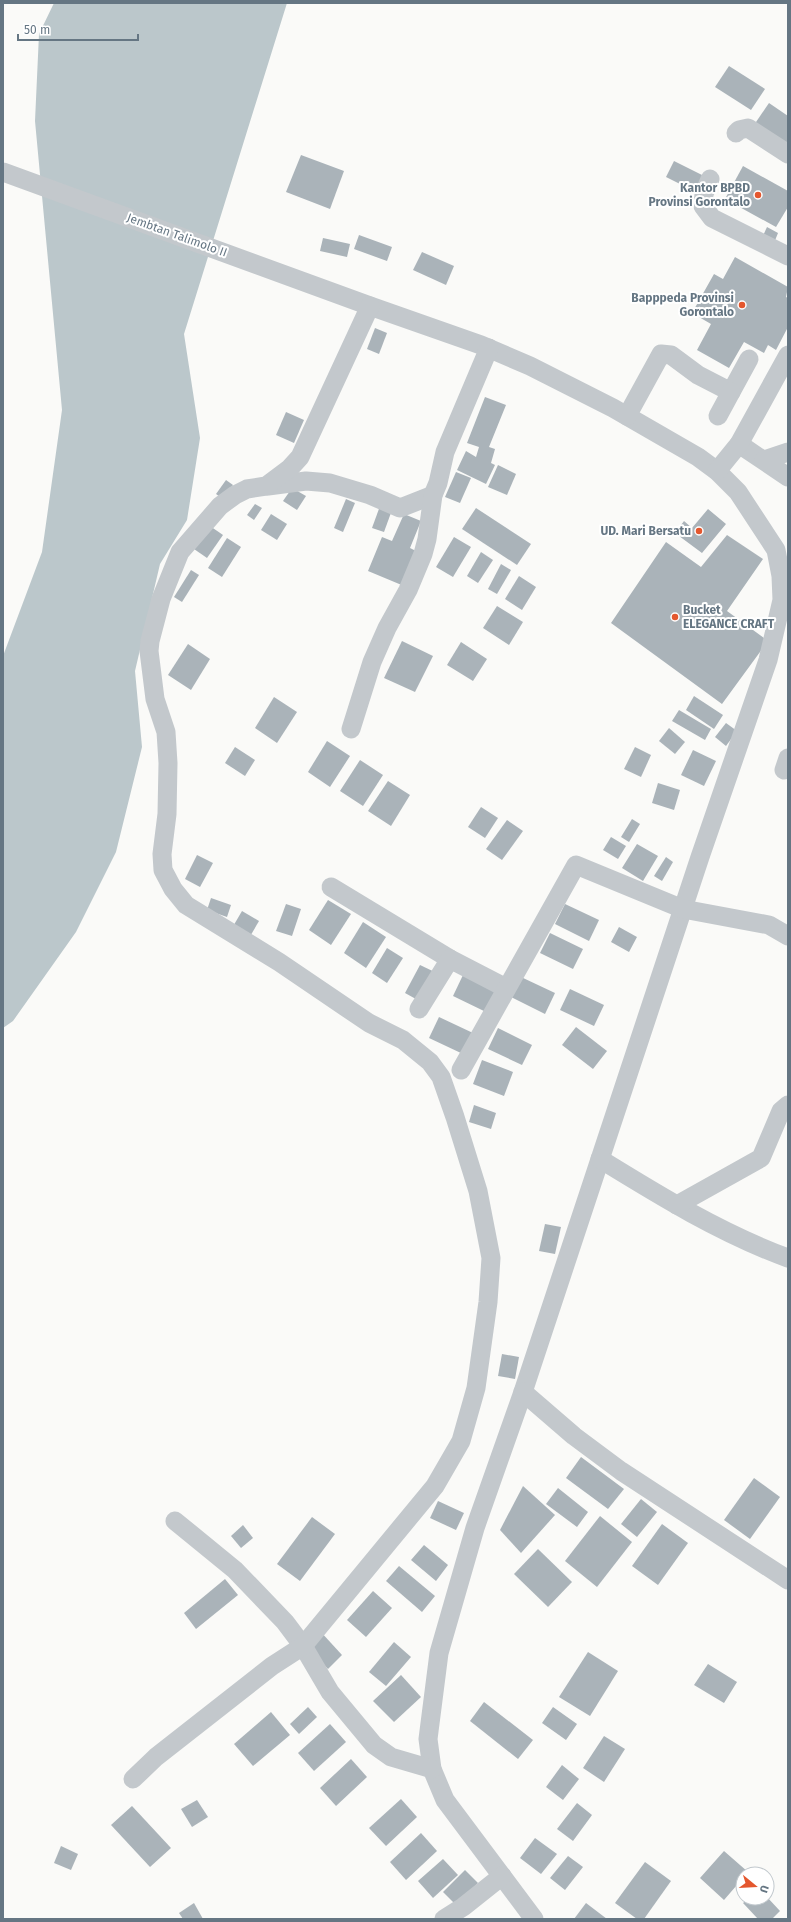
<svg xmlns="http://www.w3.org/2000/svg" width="791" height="1922" font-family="'Fira Sans',sans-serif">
	<rect width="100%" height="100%" fill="#fafaf8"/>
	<!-- water -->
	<polygon fill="#bbc7cb" points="54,3 287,3 184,334 200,438 187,520 160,564 135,671 142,747 116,852 76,932 13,1021 3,1028 3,656 42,552 62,410 35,121 39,34"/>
	<!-- building -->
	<g fill="#aab3b9">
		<polygon points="729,66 765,89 751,110 715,87"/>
		<polygon points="769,103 788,116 788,148 754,125"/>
		<polygon points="301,155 344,171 330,209 286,192"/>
		<polygon points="674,161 710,179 702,195 666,177"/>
		<polygon points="743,166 788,191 788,207 776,227 725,199"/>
		<polygon points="767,227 778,233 774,243 762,238"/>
		<polygon points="359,235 392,247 387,261 354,249"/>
		<polygon points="323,238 350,244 347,257 320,251"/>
		<polygon points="422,252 454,266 446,285 413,270"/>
		<polygon points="735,257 788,287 786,297 788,298 788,327 776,350 768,345 764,353 744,342 729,368 697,350 711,324 692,313 714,274 723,279"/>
		<polygon points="375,328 387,333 379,354 367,349"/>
		<polygon points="485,397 506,405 489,447 495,449 491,463 495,465 486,484 457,470 466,451 476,457 479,447 467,443"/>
		<polygon points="286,412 304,420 294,443 276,435"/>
		<polygon points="498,465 516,474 507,495 488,487"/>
		<polygon points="456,472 471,478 460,503 445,497"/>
		<polygon points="226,480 233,485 223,499 216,494"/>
		<polygon points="292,488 306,496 297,510 283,501"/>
		<polygon points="346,499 355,503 343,532 334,528"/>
		<polygon points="255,504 262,508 254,520 247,515"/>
		<polygon points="380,506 392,510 384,532 372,528"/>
		<polygon points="476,508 531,544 517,565 462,529"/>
		<polygon points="708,509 726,524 702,553 675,533 684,521 692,528"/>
		<polygon points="271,514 287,524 277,540 261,530"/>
		<polygon points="404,514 421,521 410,548 418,552 404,586 368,571 382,537 392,541"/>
		<polygon points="210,526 223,535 207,558 194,549"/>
		<polygon points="727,535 763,559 727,611 768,641 722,704 611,623 666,542 701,567"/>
		<polygon points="454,537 471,547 453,577 436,567"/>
		<polygon points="227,538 241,547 222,577 208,568"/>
		<polygon points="481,552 493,560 478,583 467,576"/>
		<polygon points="501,564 511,570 497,594 488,589"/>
		<polygon points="191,570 199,575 182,602 174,597"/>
		<polygon points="519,576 536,587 522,610 505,599"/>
		<polygon points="497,606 523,622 509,645 483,628"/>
		<polygon points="402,641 433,656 415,692 384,678"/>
		<polygon points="461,642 487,659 473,681 447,665"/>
		<polygon points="188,644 210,659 191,690 168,675"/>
		<polygon points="694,696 723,715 714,729 686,710"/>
		<polygon points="274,697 297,712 277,743 255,728"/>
		<polygon points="679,710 711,729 705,740 672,721"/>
		<polygon points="726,723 737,731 726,746 715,737"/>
		<polygon points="669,728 685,742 675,754 659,741"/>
		<polygon points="327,741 350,756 330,787 308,772"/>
		<polygon points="235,747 255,760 245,776 225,763"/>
		<polygon points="635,747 651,755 641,777 624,769"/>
		<polygon points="693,750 716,761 704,786 681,775"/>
		<polygon points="360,760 383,775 363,806 340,791"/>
		<polygon points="388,781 410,795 391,826 368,811"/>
		<polygon points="658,783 680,790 674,810 652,803"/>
		<polygon points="481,807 498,818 485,838 468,827"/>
		<polygon points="632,819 640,824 629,842 621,837"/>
		<polygon points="507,820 523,831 502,860 486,849"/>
		<polygon points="611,837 626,846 618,859 603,850"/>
		<polygon points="637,844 658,856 643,881 622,868"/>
		<polygon points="197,855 213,863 200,887 185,879"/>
		<polygon points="666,857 673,862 662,881 654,876"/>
		<polygon points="211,898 231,905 227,917 207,910"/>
		<polygon points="328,900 351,914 331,945 309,930"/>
		<polygon points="286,904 301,909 292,936 276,931"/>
		<polygon points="565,904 599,920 589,941 555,924"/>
		<polygon points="242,911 259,921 245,945 228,935"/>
		<polygon points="363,922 386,937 366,968 344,953"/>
		<polygon points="619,927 637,937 629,952 611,942"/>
		<polygon points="550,933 583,949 573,969 540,953"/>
		<polygon points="387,948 403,958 387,983 372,973"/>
		<polygon points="420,965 441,975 425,1004 405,993"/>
		<polygon points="463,975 496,991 486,1012 453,996"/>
		<polygon points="521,977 555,993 545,1014 511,997"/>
		<polygon points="570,989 604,1005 594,1026 560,1010"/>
		<polygon points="439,1017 473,1033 463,1054 429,1038"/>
		<polygon points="576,1027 607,1051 593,1069 562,1045"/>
		<polygon points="498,1028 532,1045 522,1065 488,1049"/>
		<polygon points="482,1060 513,1072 504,1096 473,1084"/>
		<polygon points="474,1105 496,1113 491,1129 469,1122"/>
		<polygon points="545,1224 561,1227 555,1254 539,1251"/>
		<polygon points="502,1354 519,1357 515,1379 498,1376"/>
		<polygon points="581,1457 624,1489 608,1509 566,1478"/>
		<polygon points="754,1478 780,1497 750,1539 724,1520"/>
		<polygon points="523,1486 555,1515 521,1553 500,1530"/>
		<polygon points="558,1488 588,1512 577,1527 546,1504"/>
		<polygon points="641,1499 657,1512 637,1537 621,1524"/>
		<polygon points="438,1501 464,1513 456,1530 430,1518"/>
		<polygon points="600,1516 632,1542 597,1587 565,1561"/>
		<polygon points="312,1517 335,1534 300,1581 277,1564"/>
		<polygon points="662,1524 688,1543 658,1585 632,1566"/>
		<polygon points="243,1525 253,1538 241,1548 231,1536"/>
		<polygon points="424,1545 448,1565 436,1581 411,1560"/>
		<polygon points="538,1549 572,1582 548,1607 514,1574"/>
		<polygon points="399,1566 435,1596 422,1612 386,1581"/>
		<polygon points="225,1579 238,1595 196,1629 184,1613"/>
		<polygon points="373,1591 392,1608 366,1637 347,1620"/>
		<polygon points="320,1631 342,1655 328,1669 306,1646"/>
		<polygon points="394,1642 411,1657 386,1686 369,1672"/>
		<polygon points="588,1652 618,1671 590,1716 559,1697"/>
		<polygon points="708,1664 737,1682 724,1703 694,1685"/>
		<polygon points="401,1675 421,1697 394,1722 373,1701"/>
		<polygon points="484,1702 533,1740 518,1759 470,1721"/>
		<polygon points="308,1707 317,1717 299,1734 290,1724"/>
		<polygon points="553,1707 577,1724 566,1740 542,1723"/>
		<polygon points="271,1712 290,1735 253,1766 234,1744"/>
		<polygon points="330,1724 346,1742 314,1771 298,1753"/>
		<polygon points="604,1736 625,1749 604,1782 583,1768"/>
		<polygon points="351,1759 367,1777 336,1806 320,1788"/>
		<polygon points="562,1765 579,1779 563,1800 546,1787"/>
		<polygon points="401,1799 417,1817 386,1846 369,1828"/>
		<polygon points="197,1800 208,1817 192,1827 181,1809"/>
		<polygon points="577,1803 592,1815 573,1841 557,1829"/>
		<polygon points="132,1806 171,1848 150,1867 111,1825"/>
		<polygon points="421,1833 437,1851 406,1880 390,1862"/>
		<polygon points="535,1838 557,1854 541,1874 520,1858"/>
		<polygon points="61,1846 78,1854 71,1870 54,1863"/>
		<polygon points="724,1851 748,1872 743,1874 743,1878 724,1900 700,1878"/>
		<polygon points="568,1856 583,1867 565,1890 550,1878"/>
		<polygon points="443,1859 458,1875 433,1898 418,1881"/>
		<polygon points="645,1862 671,1881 644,1919 637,1919 615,1903"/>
		<polygon points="465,1870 478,1883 456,1905 443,1892"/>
		<polygon points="767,1897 780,1911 772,1919 758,1919 743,1903 749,1898 767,1898"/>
		<polygon points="194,1903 203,1919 183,1919 179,1913"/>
		<polygon points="586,1903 607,1919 574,1919"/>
	</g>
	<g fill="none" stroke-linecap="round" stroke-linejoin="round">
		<!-- minor -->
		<g stroke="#c3c8cc" stroke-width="19">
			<polyline points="736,133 739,130 748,128 788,154"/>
			<polyline points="3,172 370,306 481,345 530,366 613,408 698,457 717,471 738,492 776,550 781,576 782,600 768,660 700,857 523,1392 475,1528 439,1653 428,1739 432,1769 445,1800 534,1919"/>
			<polyline points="710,179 704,194 703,206 712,218 788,256"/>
			<polyline points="627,416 661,354 671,355 698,375 731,392 749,359"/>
			<polyline points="718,416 731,392"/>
			<polyline points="739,444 788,477"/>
			<polyline points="764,460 788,452"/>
			<polyline points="717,471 739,444 788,355"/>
			<polyline points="268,486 306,481 330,483 370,495 400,508 433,495"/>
			<polyline points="351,729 372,662 387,628 408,590 423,554 427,539 433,495 438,483 445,452 489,348"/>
			<polyline points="784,770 788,758"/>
			<polyline points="331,887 450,959"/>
			<polyline points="419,1009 450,959 506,988"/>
			<polyline points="461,1070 576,865 683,909 769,925 788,936"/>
			<path d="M600 1159C660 1196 722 1234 788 1258"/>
			<polyline points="677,1205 761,1158 781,1111 788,1105"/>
			<polyline points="523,1392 574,1436 621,1471 788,1580"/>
			<polyline points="175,1521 235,1570 285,1622 303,1646 330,1692 374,1745 391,1757 432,1769"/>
			<polyline points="133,1779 156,1757 272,1666 303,1646 435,1486 461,1441 476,1388 488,1302 491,1258 478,1191 455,1117 441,1077 430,1062 403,1040 369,1023 279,962 186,905 173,889 163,870 162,854 167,814 168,763 166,732 155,699 149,651 150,641 161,599 180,552 220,506 235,495 247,489 266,486 290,468 300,457 370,306"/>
			<polyline points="444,1919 463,1907 502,1876"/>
		</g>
	</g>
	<!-- markers -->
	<g fill="#e4572e" stroke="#fff" stroke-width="1.5">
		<circle cx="758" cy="195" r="4"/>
		<circle cx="742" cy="305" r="4"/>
		<circle cx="699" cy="531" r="4"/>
		<circle cx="675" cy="617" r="4"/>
	</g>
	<g text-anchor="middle" stroke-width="4" stroke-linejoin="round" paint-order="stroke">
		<!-- poi labels -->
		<g font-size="12" font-weight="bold" fill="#657683" stroke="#fff" text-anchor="end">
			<text x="750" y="192">Kantor BPBD<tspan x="750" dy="14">Provinsi Gorontalo</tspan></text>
			<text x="734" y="302">Bapppeda Provinsi<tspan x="734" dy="14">Gorontalo</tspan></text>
			<text x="691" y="535">UD. Mari Bersatu</text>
			<text x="683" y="614" text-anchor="start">Bucket<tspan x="683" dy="14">ELEGANCE CRAFT</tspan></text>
		</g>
		<!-- street labels -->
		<g font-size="12" fill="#657683" stroke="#fff">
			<text transform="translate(177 235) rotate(20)" y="4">Jembtan Talimolo II</text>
		</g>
	</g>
	<!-- border -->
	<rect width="791" height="1922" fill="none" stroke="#657683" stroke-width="8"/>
	<!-- north arrow -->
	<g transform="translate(755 1886) rotate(108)"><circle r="19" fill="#ffffff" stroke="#c1c8cd"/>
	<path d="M0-3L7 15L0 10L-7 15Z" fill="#e4572e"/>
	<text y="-6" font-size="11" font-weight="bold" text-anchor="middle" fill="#657683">U</text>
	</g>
	<!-- scale -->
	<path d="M18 34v6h120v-6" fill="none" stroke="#657683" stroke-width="2"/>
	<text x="24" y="34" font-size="12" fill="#657683" stroke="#ffffff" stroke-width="3" paint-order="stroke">50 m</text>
</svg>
